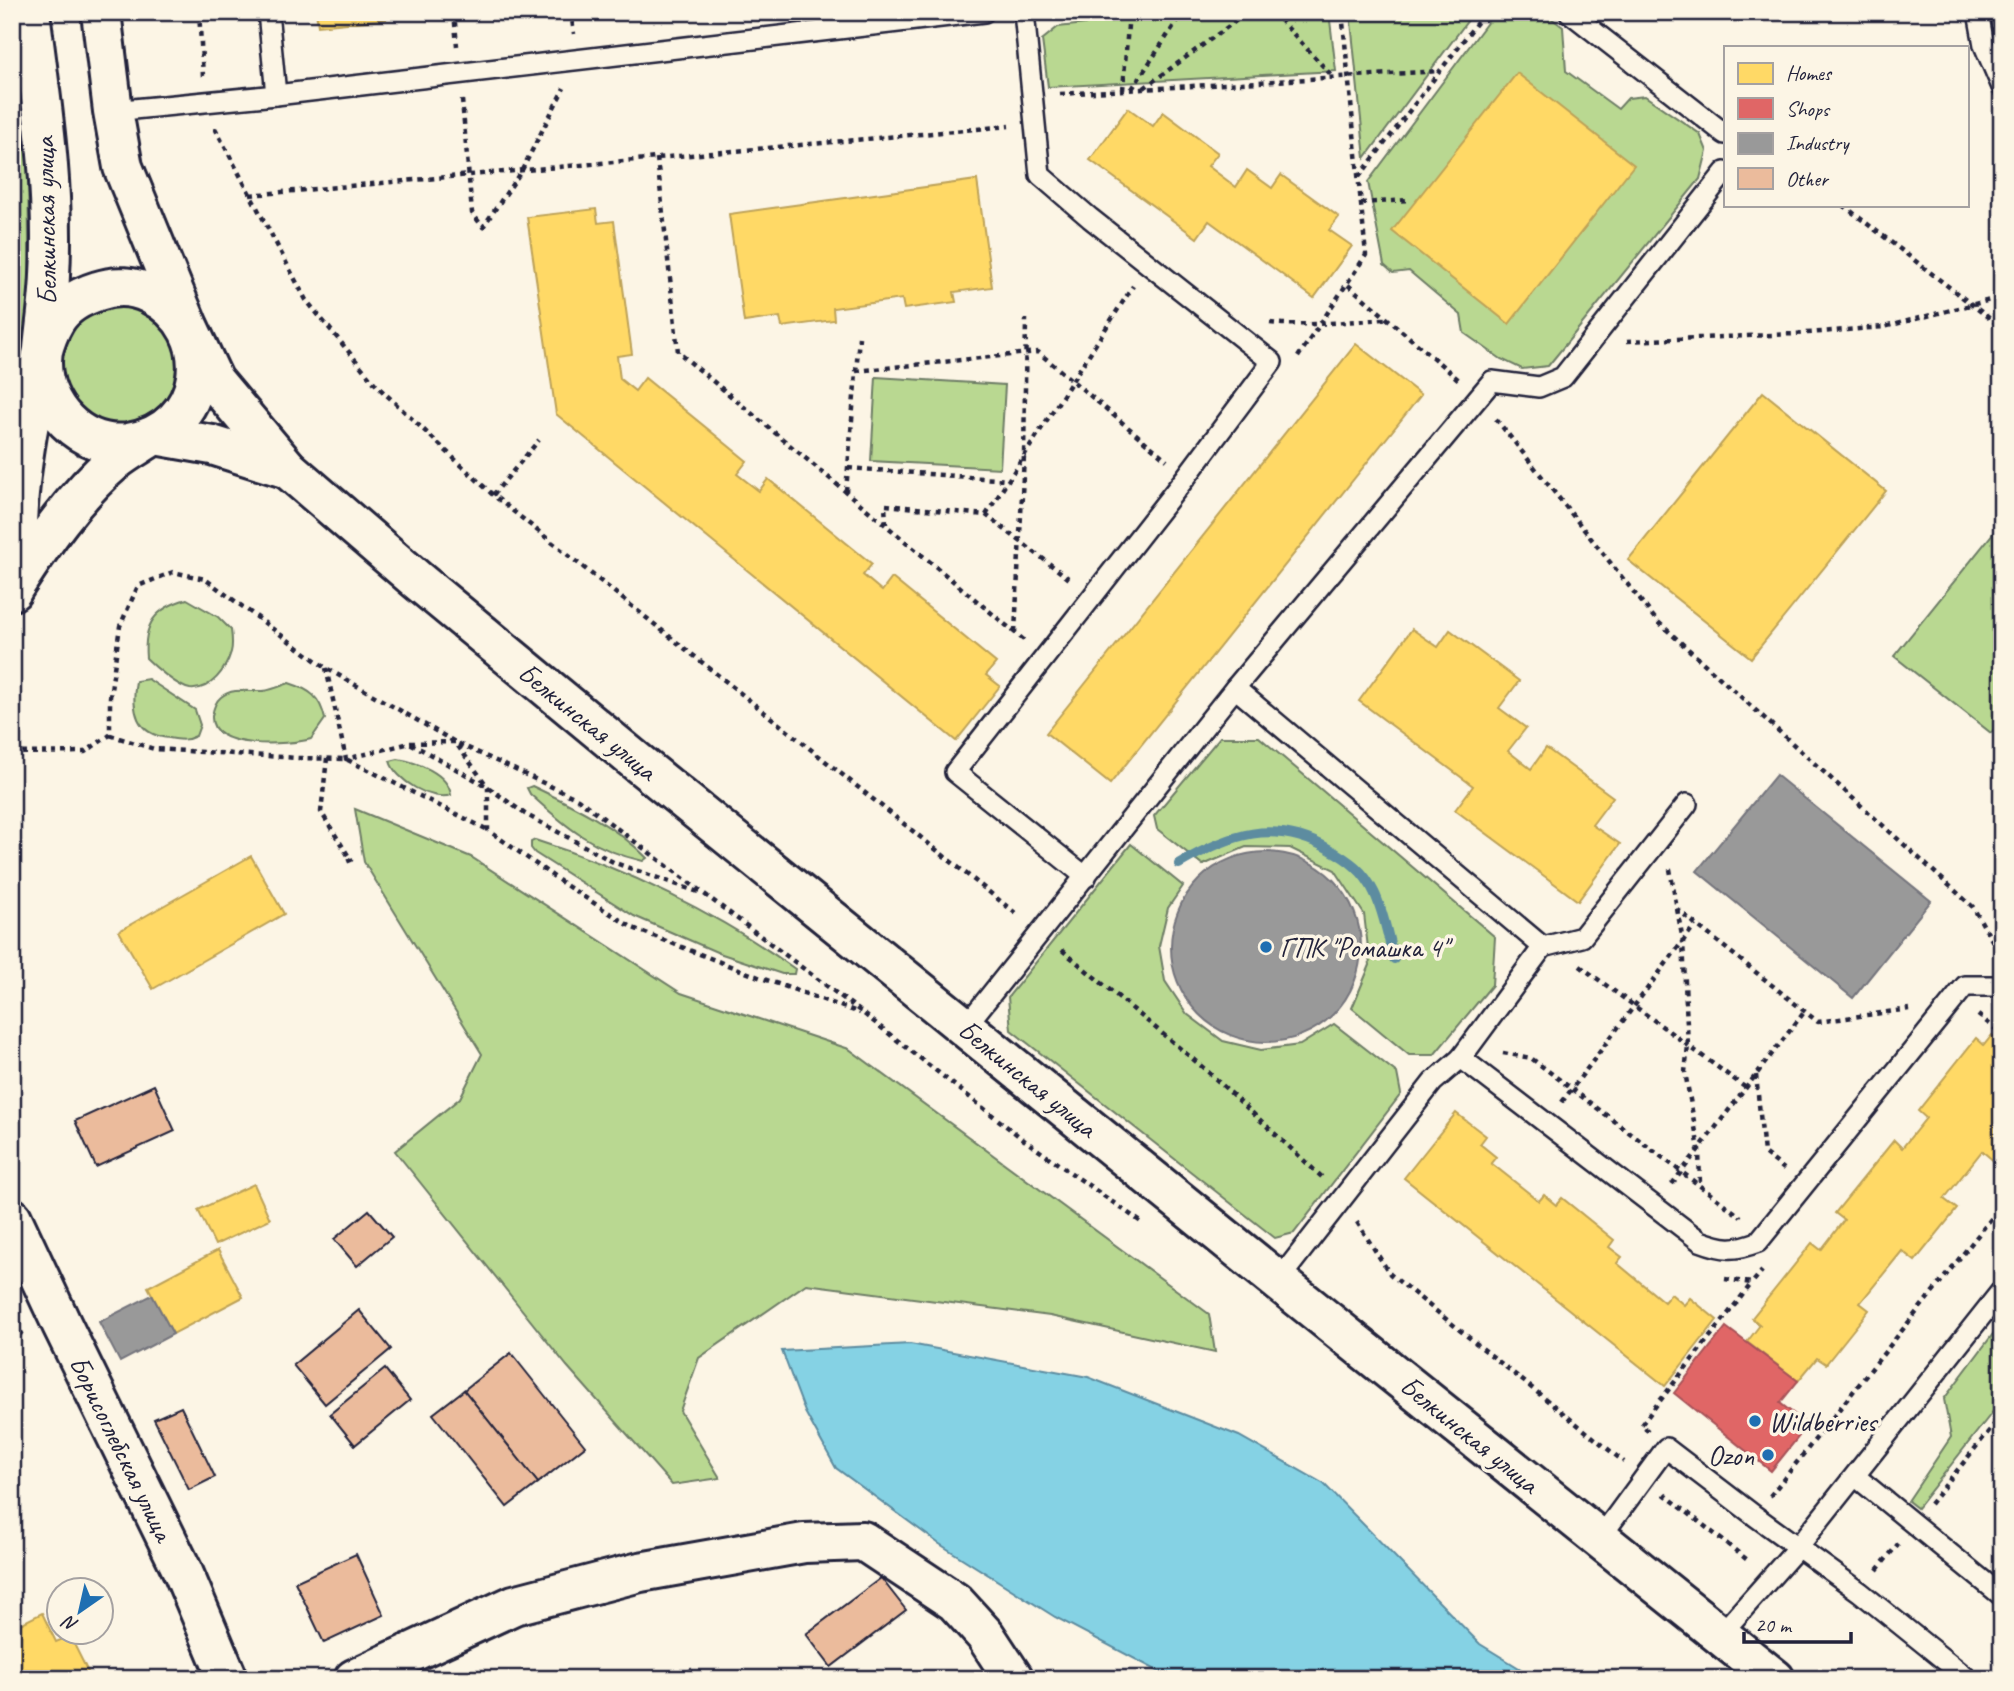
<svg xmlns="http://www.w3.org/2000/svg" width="2014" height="1691" font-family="Caveat,sans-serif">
	<rect width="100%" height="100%" fill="#fcf5e5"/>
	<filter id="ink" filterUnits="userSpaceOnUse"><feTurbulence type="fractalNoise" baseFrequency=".0143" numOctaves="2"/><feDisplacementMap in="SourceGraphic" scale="14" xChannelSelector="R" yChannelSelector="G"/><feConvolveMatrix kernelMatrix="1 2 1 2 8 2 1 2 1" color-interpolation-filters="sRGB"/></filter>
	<g filter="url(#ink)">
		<!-- green -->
		<g fill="#b9d891" stroke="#6e7d66" stroke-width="2">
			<polygon points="1195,12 1329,12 1336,71 1048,87 1042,40 1058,27"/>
			<polygon points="1350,12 1474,12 1365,158"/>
			<polygon points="1495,12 1543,12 1563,27 1566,71 1618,109 1628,98 1645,96 1700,134 1707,151 1700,179 1548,366 1522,369 1501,359 1464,333 1461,315 1409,271 1393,273 1384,265 1368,182"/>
			<polygon points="12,76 18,77 28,160 30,336 12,443"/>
			<path d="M108 302 151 309 179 341 183 382 160 417 101 429 57 384C60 327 58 330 108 302Z"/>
			<polygon points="876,377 1005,385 1000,468 871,461"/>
			<polygon points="2002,522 2002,719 1991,733 1894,656"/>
			<path d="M187 599 218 617 231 630C232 637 233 645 231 652 226 669 211 691 190 689 178 687 155 667 146 658 143 624 155 608 187 599Z"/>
			<path d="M148 679 195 710 200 725 196 736C186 741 180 740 169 738 136 735 131 710 136 681Z"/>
			<path d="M289 683C311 690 320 697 325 719L311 739C289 745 210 751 212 716 213 710 216 701 221 697 233 687 250 692 263 691 272 690 281 686 289 683Z"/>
			<polygon points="1220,737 1259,737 1495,937 1492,985 1434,1055 1409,1055 1352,1008 1370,965 1364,914 1335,870 1290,848 1246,847 1203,865 1157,829 1154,816"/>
			<path d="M398 759C416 762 448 773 451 795 432 802 395 780 390 761Z"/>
			<path d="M532 786C572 805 616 826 647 858L643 861C593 850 566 827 530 794L527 788Z"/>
			<polygon points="355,809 471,857 681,993 849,1049 1209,1314 1215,1352 1050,1316 806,1284 699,1358 680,1411 720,1478 672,1485 567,1366 395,1151 460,1098 482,1054 364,862"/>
			<path d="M535 840C624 868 719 914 795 969L794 974H782L719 953 634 916 535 853 531 848V842Z"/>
			<polygon points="1131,844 1183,886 1168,908 1159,946 1165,981 1187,1014 1223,1041 1261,1050 1300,1045 1334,1024 1397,1073 1401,1094 1294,1233 1275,1238 1011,1030 1008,997"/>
			<polygon points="2002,1322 2002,1400 1917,1508 1908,1501 1951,1437 1944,1399"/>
		</g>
		<!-- water -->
		<polygon fill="#85d2e4" stroke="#5d8ca0" stroke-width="2" points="910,1344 1088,1377 1239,1436 1324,1484 1480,1644 1537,1679 1173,1679 1055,1617 938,1543 836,1468 805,1412 782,1351"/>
		<!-- homes -->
		<g fill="#ffd966" stroke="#bda259" stroke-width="2">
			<polygon points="316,12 385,12 386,19 318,26"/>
			<polygon points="1517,73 1634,165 1509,324 1392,231"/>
			<polygon points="1128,108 1153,126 1163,112 1218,153 1208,166 1236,187 1247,170 1272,188 1281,175 1339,217 1329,230 1352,246 1314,298 1209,221 1197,238 1090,160"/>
			<polygon points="977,180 992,287 954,292 956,302 904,309 902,299 833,308 834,320 782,327 780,317 744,322 729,214"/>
			<polygon points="596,209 598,223 614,221 632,354 617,356 620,379 635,391 645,378 747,461 737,474 759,491 768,479 872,564 863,575 882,591 892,578 996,663 986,675 1000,686 956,741 556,414 527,217"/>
			<polygon points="1356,344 1421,395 1110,784 1046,733"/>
			<polygon points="1763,392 1886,491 1751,658 1628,560"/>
			<polygon points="1412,629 1438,647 1450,630 1519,681 1499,708 1526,728 1508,751 1531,769 1546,748 1613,797 1592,825 1620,844 1578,901 1455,810 1473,786 1359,701"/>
			<polygon points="251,856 284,914 153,989 119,931"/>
			<polygon points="1992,1035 2002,1042 2002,1153 1995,1162 1982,1151 1944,1199 1957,1209 1915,1261 1902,1251 1860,1303 1869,1310 1826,1364 1817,1358 1798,1381 1747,1342 1760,1325 1752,1318 1812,1243 1821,1250 1844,1220 1835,1213 1894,1140 1902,1148 1926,1118 1918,1111 1976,1038 1984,1045"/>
			<polygon points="1456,1113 1486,1136 1480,1144 1496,1157 1491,1163 1539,1201 1544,1195 1556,1205 1562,1198 1614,1240 1609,1247 1622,1257 1617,1263 1664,1302 1671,1294 1684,1305 1690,1298 1717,1320 1665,1386 1404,1178"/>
			<polygon points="254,1184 270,1219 215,1245 198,1210"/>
			<polygon points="218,1250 243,1297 173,1334 148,1287"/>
			<polygon points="42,1613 56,1642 70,1636 90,1676 85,1679 12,1679 12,1628"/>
		</g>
		<!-- shops -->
		<polygon fill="#e06666" stroke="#a75259" stroke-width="2" points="1726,1327 1798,1381 1780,1403 1808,1425 1771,1471 1674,1393"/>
		<!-- industry -->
		<g fill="#999" stroke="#75757d" stroke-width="2">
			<polygon points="1776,775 1931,901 1853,998 1697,871"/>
			<circle cx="1266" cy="947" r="95"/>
			<polygon points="152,1295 173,1334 120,1362 99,1322"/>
		</g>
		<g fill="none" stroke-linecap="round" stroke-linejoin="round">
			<!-- stream -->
			<path stroke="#5d8ca0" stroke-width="10" d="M1179 864C1230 834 1274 818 1329 849 1349 860 1364 871 1374 892 1384 912 1388 938 1394 959"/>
		</g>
		<!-- building -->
		<g fill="#ebbb9c" stroke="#22223b" stroke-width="2">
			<polygon points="154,1085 175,1131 96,1167 75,1121"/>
			<polygon points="369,1210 392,1237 357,1266 334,1239"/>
			<polygon points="359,1310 391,1349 325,1404 293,1365"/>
			<polygon points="511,1353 585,1446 538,1483 464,1390"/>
			<polygon points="385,1369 410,1400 355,1445 330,1414"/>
			<polygon points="464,1390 538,1483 507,1507 433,1414"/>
			<polygon points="181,1407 215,1477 189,1490 154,1419"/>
			<polygon points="356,1554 384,1615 324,1643 295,1582"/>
			<polygon points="881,1578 906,1610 831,1667 806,1634"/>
			<polygon points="691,1669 697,1679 677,1679"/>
		</g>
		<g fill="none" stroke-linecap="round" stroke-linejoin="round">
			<!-- lane casing -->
			<g stroke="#22223b" stroke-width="24">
				<g id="lane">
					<polyline points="268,12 276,95"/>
					<polyline points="1024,12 1040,175 1090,218 1272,362 1186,477 955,772 1086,877"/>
					<polyline points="1569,12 1725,134"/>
					<polyline points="1978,12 1984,45 2002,87"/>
					<polyline points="12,76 40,84"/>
					<polyline points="113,111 276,95 984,12"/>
					<polyline points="1235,688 1543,947 1582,937 1687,804"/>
					<polyline points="965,1027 1235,688 1492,381 1539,387 1563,377 1725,172"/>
					<polyline points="1461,1058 1543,947"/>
					<path d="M1278 1281 1433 1082 1461 1058 1700 1241C1724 1250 1734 1251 1758 1242L1965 986H2002"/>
					<polyline points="1855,1476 2002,1596"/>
					<polyline points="1600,1538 1666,1448 1755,1516 1860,1592 1968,1679"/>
					<polyline points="1720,1635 1798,1547 2002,1290"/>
				</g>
			</g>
			<!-- street casing -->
			<g stroke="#22223b" stroke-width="44">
				<polyline id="street" points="354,1679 514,1605 640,1572 804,1543 863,1541 955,1602 985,1635 1014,1679"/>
			</g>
			<!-- secondary casing -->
			<g stroke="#22223b" stroke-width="44">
				<g id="secondary">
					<polyline points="101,12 113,111 123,167 188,326 214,381 288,469 417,580 631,757 1278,1281 1775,1679"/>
					<polyline points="155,435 212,445 288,469"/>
					<path d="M14 587C43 542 74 496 115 461 126 452 139 445 151 437"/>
					<path d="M12 591C16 559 16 526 19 494 22 460 28 426 35 393 39 368 42 343 55 321 64 305 82 296 98 291 115 285 134 286 150 294 222 330 208 431 128 443 80 449 41 406 42 361 44 332 49 304 50 275 55 187 41 99 30 12"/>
					<polyline points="12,1218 62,1325 183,1572 228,1679"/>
				</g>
			</g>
			<!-- path -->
			<g stroke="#22223b" stroke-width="4.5" stroke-dasharray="5 5" stroke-linecap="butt">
				<polyline points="199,12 203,76"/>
				<polyline points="454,12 457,46"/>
				<polyline points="571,12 574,34"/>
				<polyline points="1273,12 1334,78"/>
				<polyline points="1144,88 1248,12"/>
				<polyline points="1132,89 1183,12"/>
				<polyline points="1123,90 1129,12"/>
				<polyline points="1060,94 1440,71"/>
				<polyline points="462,100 472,213 483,227 522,170 564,88"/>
				<polyline points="215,128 306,300 377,386 493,495 1019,916"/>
				<polyline points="657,158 678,352 1025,641"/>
				<polyline points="1359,177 1485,12"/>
				<polyline points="250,195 1009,126"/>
				<polyline points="1361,203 1409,200"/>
				<polyline points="1843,205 2002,328"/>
				<polyline points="1348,285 1459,380"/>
				<path d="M1270 323C1308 327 1347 321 1386 319"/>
				<polyline points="1627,341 1795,334 1884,327 2002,297"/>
				<polyline points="1298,357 1366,255 1342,12"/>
				<polyline points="856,371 1038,352 1167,460"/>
				<polyline points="1496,419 1656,620 1973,907 2002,958"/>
				<polyline points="848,468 1008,480"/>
				<polyline points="846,491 859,337"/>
				<polyline points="493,495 539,440"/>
				<polyline points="986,515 1133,286"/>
				<polyline points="886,524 885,505 986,515 1072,581"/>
				<polyline points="1015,632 1024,456 1026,319"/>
				<polyline points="326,668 346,759 410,743 488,787 525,814 615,863 701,893"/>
				<polyline points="110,735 154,749 298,758 346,759 488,830"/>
				<polyline points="410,743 455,742 488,787 488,830 564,884 633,928 761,978 860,1013"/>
				<polyline points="12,753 85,752 110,735 110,697 120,626 138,586 173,572 205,579 326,668 455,742 578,799 864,1014 1024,1140 1141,1222"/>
				<polyline points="327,758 321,812 351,860 346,862"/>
				<polyline points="1670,869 1677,909 1818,1022 1909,1009"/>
				<polyline points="1677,909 1683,941 1688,1046 1685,1072 1699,1149 1700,1185"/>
				<polyline points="1062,950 1206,1070 1324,1179"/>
				<polyline points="1580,966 1746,1088"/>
				<polyline points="1978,1015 2002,1034"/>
				<polyline points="1503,1053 1531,1058 1741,1217"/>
				<polyline points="1756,1075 1764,1153 1784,1169"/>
				<polyline points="1562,1102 1695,925"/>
				<polyline points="1672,1184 1805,1011"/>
				<polyline points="1357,1222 1390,1274 1624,1462"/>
				<polyline points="1725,1279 1752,1283 1762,1271"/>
				<polyline points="12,1327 23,1334"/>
				<polyline points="1648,1431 1641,1425 1752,1283"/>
				<polyline points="1664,1494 1750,1562"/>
				<polyline points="1770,1496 2002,1205"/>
				<polyline points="1930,1504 2002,1415"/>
				<polyline points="1877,1570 1898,1544"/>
			</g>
			<!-- lane -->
			<use href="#lane" stroke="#fcf5e5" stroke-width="19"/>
			<!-- street -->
			<use href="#street" stroke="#fcf5e5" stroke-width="38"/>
			<!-- secondary -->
			<use href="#secondary" stroke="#fcf5e5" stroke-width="38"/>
		</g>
	</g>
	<!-- markers -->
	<g fill="#1f6fb2" stroke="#fcf5e5" stroke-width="2.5">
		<circle cx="1266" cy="947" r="7"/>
		<circle cx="1755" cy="1421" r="7"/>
		<circle cx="1768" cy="1455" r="7"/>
	</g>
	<g text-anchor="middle" stroke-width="7" stroke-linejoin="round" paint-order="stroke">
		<!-- street labels -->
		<g font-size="28" fill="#22223b" stroke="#fcf5e5">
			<text transform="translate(45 221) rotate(-91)" y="10">Белкинская улица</text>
			<text transform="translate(588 721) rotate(39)" y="10">Белкинская улица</text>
			<text transform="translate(1028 1078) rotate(39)" y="10">Белкинская улица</text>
			<text transform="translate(1470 1434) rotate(39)" y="10">Белкинская улица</text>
			<text transform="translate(122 1448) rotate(64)" y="10">Борисоглебская улица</text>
		</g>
		<!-- poi labels -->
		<g font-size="28" fill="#22223b" stroke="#fcf5e5" text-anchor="start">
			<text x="1280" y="957">ГПК "Ромашка 4"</text>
			<text x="1769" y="1431">Wildberries</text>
			<text x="1754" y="1465" text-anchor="end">Ozon</text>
		</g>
	</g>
	<!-- margin -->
	<rect width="2014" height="1691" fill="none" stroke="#fcf5e5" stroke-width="42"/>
	<rect x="21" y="21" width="1972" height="1649" fill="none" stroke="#22223b" stroke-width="2.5" filter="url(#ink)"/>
	<!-- legend -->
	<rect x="1724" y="46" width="245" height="161" fill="#fcf5e5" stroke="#a5a1a1" stroke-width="2"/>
	<rect x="1738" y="63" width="35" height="21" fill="#ffd966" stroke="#a5a1a1" stroke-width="2"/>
	<text x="1786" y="80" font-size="21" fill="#22223b">Homes</text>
	<rect x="1738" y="98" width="35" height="21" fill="#e06666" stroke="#a5a1a1" stroke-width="2"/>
	<text x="1786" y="116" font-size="21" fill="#22223b">Shops</text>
	<rect x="1738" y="133" width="35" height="21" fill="#999999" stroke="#a5a1a1" stroke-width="2"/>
	<text x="1786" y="150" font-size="21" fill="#22223b">Industry</text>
	<rect x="1738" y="168" width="35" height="21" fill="#ebbb9c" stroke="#a5a1a1" stroke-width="2"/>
	<text x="1786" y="186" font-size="21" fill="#22223b">Other</text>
	<!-- north arrow -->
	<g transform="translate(80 1611) rotate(214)"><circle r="33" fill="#fcf5e5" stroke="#a5a1a1" stroke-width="2"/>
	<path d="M0-5L12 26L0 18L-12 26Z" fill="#1f6fb2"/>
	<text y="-10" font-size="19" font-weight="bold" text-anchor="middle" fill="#22223b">N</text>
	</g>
	<!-- scale -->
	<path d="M1744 1632v10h107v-10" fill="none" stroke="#22223b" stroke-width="3.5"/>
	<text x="1755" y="1632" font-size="21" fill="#22223b" stroke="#fcf5e5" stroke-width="5" paint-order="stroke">20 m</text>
</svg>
